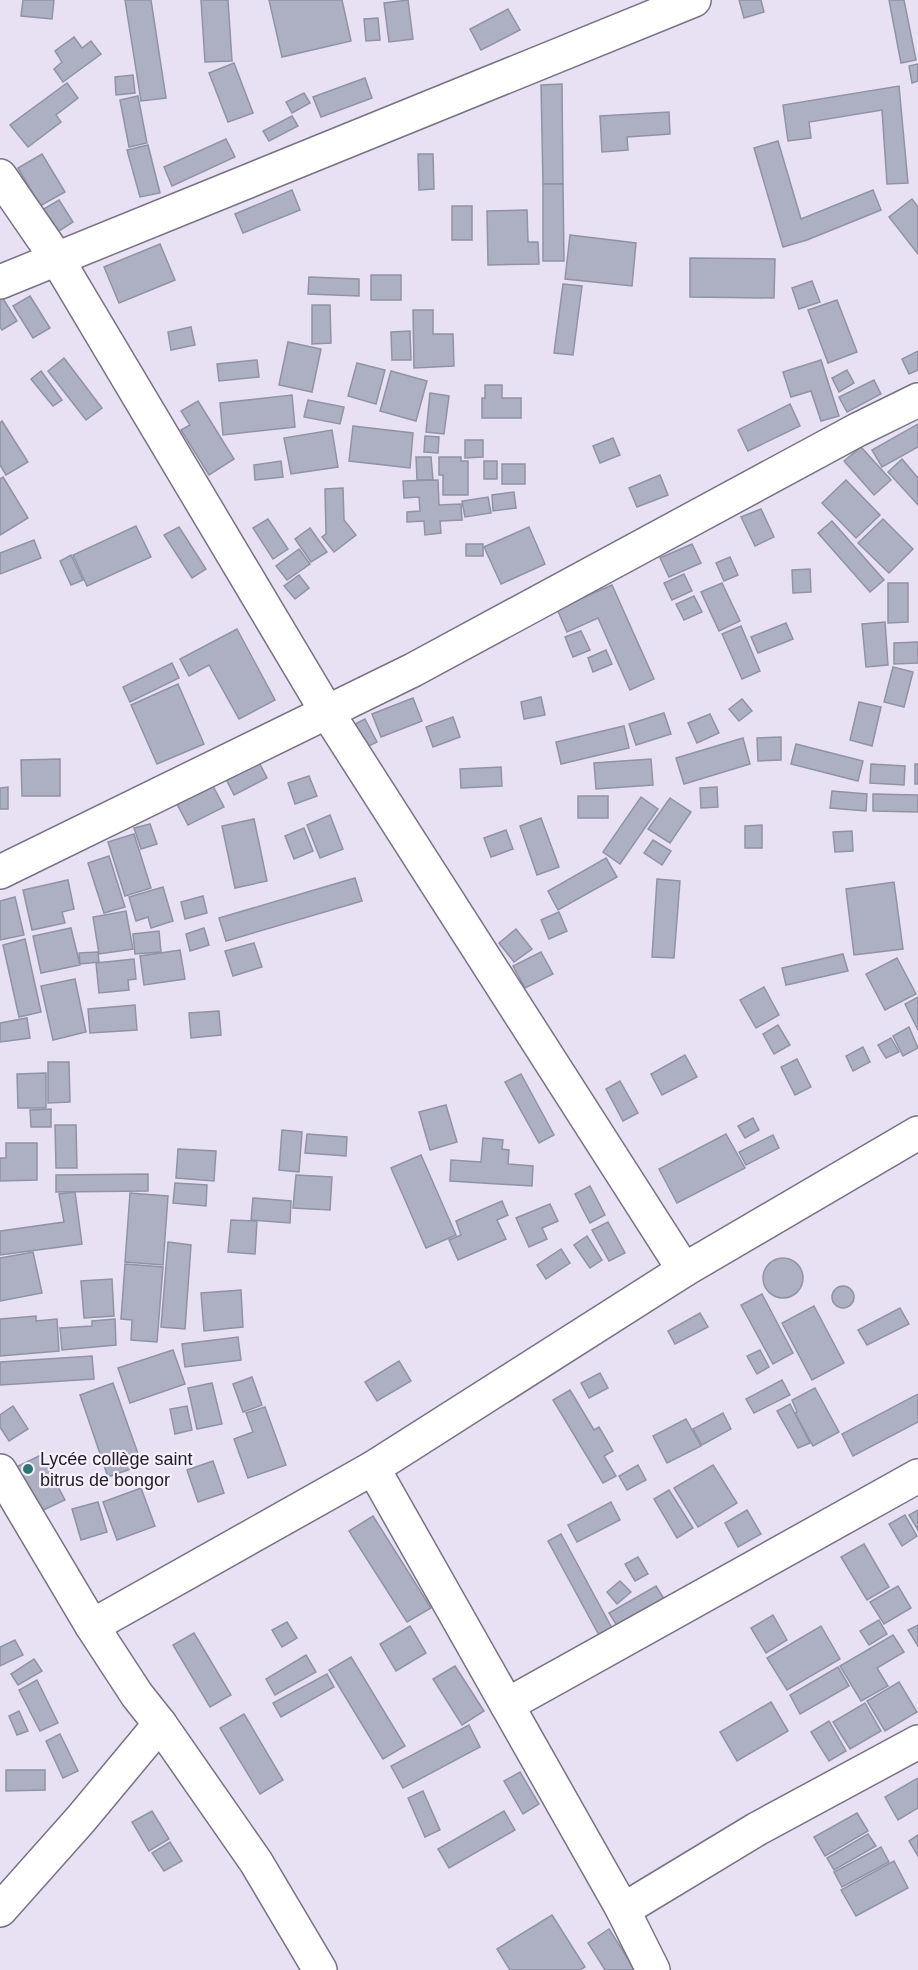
<svg xmlns="http://www.w3.org/2000/svg" width="918" height="1970" font-family="Helvetica,sans-serif">
	<rect width="100%" height="100%" fill="#e8e1f4"/>
	<!-- building -->
	<g fill="#adafc2" stroke="#9093a5" stroke-width="1.5">
		<polygon points="23,0 54,0 52,19 21,16"/>
		<polygon points="125,0 151,0 166,98 141,101"/>
		<polygon points="201,0 228,0 232,61 205,62"/>
		<polygon points="269,0 342,0 351,41 282,57"/>
		<polygon points="408,0 413,39 389,42 384,3"/>
		<polygon points="739,0 761,0 764,12 744,18"/>
		<polygon points="889,0 904,0 916,60 901,63"/>
		<polygon points="508,9 520,30 481,50 470,29"/>
		<polygon points="378,18 380,40 366,41 364,19"/>
		<polygon points="74,37 82,48 91,41 101,54 63,82 54,69 62,62 55,51"/>
		<polygon points="234,63 253,113 228,122 209,73"/>
		<polygon points="918,64 918,81 912,83 909,66"/>
		<polygon points="133,75 135,93 116,95 115,77"/>
		<polygon points="365,78 372,98 321,117 313,97"/>
		<polygon points="67,83 78,98 56,115 61,122 28,147 10,125"/>
		<polygon points="562,84 563,184 543,184 541,85"/>
		<polygon points="899,86 908,183 887,184 882,110 809,122 811,138 788,141 783,105"/>
		<polygon points="304,93 310,103 292,113 286,102"/>
		<polygon points="138,96 147,143 129,147 120,100"/>
		<polygon points="669,112 670,134 627,137 628,150 602,152 600,116"/>
		<polygon points="292,116 298,126 269,141 263,131"/>
		<polygon points="226,139 235,157 172,186 164,167"/>
		<polygon points="778,141 801,219 873,190 881,210 807,240 783,247 754,148"/>
		<polygon points="148,145 160,193 140,197 127,150"/>
		<polygon points="42,154 65,192 40,206 18,168"/>
		<polygon points="418,154 433,154 434,189 419,190"/>
		<polygon points="543,184 563,184 564,261 543,261"/>
		<polygon points="292,190 300,210 243,233 235,214"/>
		<polygon points="912,199 918,207 918,254 889,217"/>
		<polygon points="59,200 73,222 56,233 42,210"/>
		<rect x="452" y="206" width="20" height="34"/>
		<polygon points="527,210 528,242 538,242 539,264 488,265 487,211"/>
		<polygon points="570,235 636,243 632,286 565,279"/>
		<polygon points="160,244 175,280 119,303 104,267"/>
		<polygon points="690,258 775,259 774,298 690,297"/>
		<rect x="371" y="275" width="30" height="25"/>
		<polygon points="309,277 359,279 359,296 308,294"/>
		<polygon points="812,281 820,302 799,309 792,288"/>
		<polygon points="563,284 582,286 573,355 554,353"/>
		<polygon points="30,296 50,328 33,338 13,306"/>
		<polygon points="2,297 17,321 2,330 0,327 0,298"/>
		<polygon points="837,300 857,352 828,363 808,310"/>
		<polygon points="312,305 330,305 331,343 312,344"/>
		<polygon points="413,310 433,310 433,334 453,334 454,366 414,368"/>
		<polygon points="191,327 195,345 171,350 168,332"/>
		<polygon points="410,331 411,360 392,360 391,332"/>
		<polygon points="288,342 321,349 312,392 279,385"/>
		<polygon points="918,351 918,370 909,374 902,359"/>
		<polygon points="64,358 102,408 86,420 48,371"/>
		<polygon points="257,360 259,377 219,381 217,364"/>
		<polygon points="821,360 839,416 821,421 811,391 791,397 783,372"/>
		<polygon points="357,363 385,370 376,404 348,396"/>
		<polygon points="847,370 854,383 839,392 832,378"/>
		<polygon points="41,371 62,400 53,406 31,379"/>
		<polygon points="391,371 427,381 416,421 380,411"/>
		<polygon points="874,380 881,394 847,412 839,397"/>
		<polygon points="485,385 502,385 502,398 521,398 521,418 482,418 482,398 485,398"/>
		<polygon points="430,393 449,396 444,434 426,432"/>
		<polygon points="292,395 295,427 223,435 220,403"/>
		<polygon points="308,400 344,407 340,424 304,417"/>
		<polygon points="198,401 234,459 209,475 181,430 190,425 181,411"/>
		<polygon points="790,404 800,426 748,451 738,430"/>
		<polygon points="2,421 28,462 6,475 0,465 0,423"/>
		<polygon points="918,424 918,447 882,467 872,450"/>
		<polygon points="353,426 413,433 410,468 349,461"/>
		<polygon points="332,430 338,467 291,474 284,438"/>
		<polygon points="425,436 439,437 438,453 424,452"/>
		<polygon points="613,438 620,455 600,463 593,446"/>
		<polygon points="465,440 483,440 483,457 465,458"/>
		<polygon points="861,447 891,480 874,495 844,461"/>
		<polygon points="416,457 431,457 433,480 417,480"/>
		<polygon points="439,457 461,457 461,461 468,461 468,495 443,495 443,475 439,475"/>
		<polygon points="902,459 918,478 918,505 888,472"/>
		<polygon points="281,461 283,477 255,480 254,465"/>
		<rect x="484" y="461" width="13" height="18"/>
		<rect x="502" y="464" width="23" height="20"/>
		<polygon points="660,475 668,495 637,507 629,488"/>
		<polygon points="3,477 28,518 0,535 0,479"/>
		<polygon points="438,480 439,505 461,504 462,520 440,521 441,533 425,535 424,521 407,522 407,512 420,511 419,497 404,498 403,481"/>
		<polygon points="846,480 880,515 856,538 822,503"/>
		<polygon points="343,488 344,520 356,535 334,552 322,537 326,534 325,489"/>
		<polygon points="514,492 516,508 493,511 492,495"/>
		<polygon points="488,497 491,513 465,517 462,501"/>
		<polygon points="761,509 774,537 755,546 741,517"/>
		<polygon points="268,519 288,549 273,559 253,528"/>
		<polygon points="883,519 913,549 889,573 858,543"/>
		<polygon points="832,521 884,580 870,592 818,533"/>
		<polygon points="136,526 151,557 87,586 73,555"/>
		<polygon points="179,527 206,569 192,578 164,535"/>
		<polygon points="529,527 545,564 501,584 484,547"/>
		<polygon points="310,528 327,552 311,562 295,539"/>
		<polygon points="34,540 41,558 0,574 0,553"/>
		<rect x="466" y="544" width="17" height="12"/>
		<polygon points="692,544 701,563 669,577 660,558"/>
		<polygon points="299,549 310,564 287,580 276,566"/>
		<polygon points="71,555 83,580 71,585 60,561"/>
		<polygon points="730,557 738,575 724,581 716,563"/>
		<polygon points="810,569 811,592 793,593 792,570"/>
		<polygon points="684,574 692,591 672,600 664,583"/>
		<polygon points="299,575 309,588 295,599 284,586"/>
		<polygon points="722,583 740,621 719,631 701,592"/>
		<polygon points="888,583 908,583 908,622 888,623"/>
		<polygon points="612,585 654,679 630,690 598,618 567,632 557,609"/>
		<polygon points="694,596 702,612 684,620 676,604"/>
		<polygon points="885,622 888,665 866,667 862,624"/>
		<polygon points="786,623 793,639 758,653 751,637"/>
		<polygon points="741,626 760,671 742,679 722,634"/>
		<polygon points="237,629 275,700 239,719 209,665 189,676 180,659"/>
		<polygon points="581,631 590,650 573,657 565,637"/>
		<polygon points="918,642 918,663 894,664 894,643"/>
		<polygon points="606,650 612,664 593,672 588,658"/>
		<polygon points="172,663 179,678 130,702 123,687"/>
		<polygon points="893,667 913,672 904,707 884,702"/>
		<polygon points="178,684 204,744 157,764 131,705"/>
		<polygon points="541,697 545,715 524,719 521,702"/>
		<polygon points="413,698 422,721 381,737 372,714"/>
		<polygon points="742,699 752,711 739,721 729,709"/>
		<polygon points="859,702 881,707 872,746 850,740"/>
		<polygon points="664,713 671,734 636,745 629,724"/>
		<polygon points="710,714 719,733 697,743 688,723"/>
		<polygon points="453,717 460,737 433,747 426,727"/>
		<polygon points="365,719 377,742 367,747 355,724"/>
		<polygon points="624,726 629,748 561,764 556,742"/>
		<polygon points="781,737 781,760 758,761 757,738"/>
		<polygon points="743,738 750,764 684,784 676,758"/>
		<polygon points="796,744 863,761 858,781 791,764"/>
		<polygon points="60,759 60,796 22,796 21,760"/>
		<polygon points="651,759 653,785 596,789 594,763"/>
		<polygon points="259,762 267,778 234,795 226,779"/>
		<polygon points="871,764 905,766 904,785 870,783"/>
		<rect x="915" y="764" width="3" height="20"/>
		<polygon points="501,767 502,786 461,788 460,769"/>
		<polygon points="309,776 317,796 295,804 288,783"/>
		<polygon points="213,786 224,807 188,825 177,804"/>
		<polygon points="8,787 8,809 0,809 0,788"/>
		<polygon points="717,787 718,807 701,808 700,788"/>
		<polygon points="832,791 867,794 866,811 830,808"/>
		<polygon points="873,794 918,795 918,812 873,811"/>
		<rect x="578" y="796" width="30" height="22"/>
		<polygon points="641,797 658,809 620,864 603,852"/>
		<polygon points="670,798 691,812 670,843 648,829"/>
		<polygon points="330,815 343,849 320,858 307,825"/>
		<polygon points="541,818 559,867 537,875 520,826"/>
		<polygon points="254,819 267,881 235,888 222,826"/>
		<polygon points="150,824 157,844 141,849 134,828"/>
		<polygon points="762,825 762,848 745,848 745,826"/>
		<polygon points="304,828 313,851 294,859 285,836"/>
		<polygon points="506,830 513,849 491,857 484,838"/>
		<polygon points="852,831 853,851 835,852 833,832"/>
		<polygon points="134,834 151,888 125,896 108,842"/>
		<polygon points="653,840 671,851 662,865 644,853"/>
		<polygon points="109,856 125,907 104,913 88,863"/>
		<polygon points="606,858 617,877 558,910 548,891"/>
		<polygon points="355,878 362,901 226,941 219,918"/>
		<polygon points="657,879 680,881 674,958 652,957"/>
		<polygon points="68,880 74,909 62,912 65,923 32,930 23,890"/>
		<polygon points="894,882 903,949 854,955 846,889"/>
		<polygon points="163,887 173,921 151,928 148,917 136,921 129,897"/>
		<polygon points="203,896 207,913 185,919 181,902"/>
		<polygon points="15,897 24,935 0,940 0,901"/>
		<polygon points="126,911 133,949 99,954 93,917"/>
		<polygon points="559,912 567,931 549,939 541,920"/>
		<polygon points="71,928 80,965 41,973 33,936"/>
		<polygon points="204,928 209,945 190,951 186,934"/>
		<polygon points="516,929 532,949 514,962 499,943"/>
		<polygon points="159,931 161,952 135,954 133,934"/>
		<polygon points="25,939 41,1012 19,1017 3,945"/>
		<polygon points="254,943 262,967 233,976 225,951"/>
		<polygon points="180,950 185,979 144,985 140,956"/>
		<polygon points="98,952 99,962 80,964 79,953"/>
		<polygon points="541,952 553,974 525,988 513,966"/>
		<polygon points="843,954 848,971 786,985 782,968"/>
		<polygon points="897,958 916,994 885,1010 866,974"/>
		<polygon points="134,959 136,979 128,980 129,990 99,993 96,963"/>
		<polygon points="75,979 86,1032 53,1040 41,986"/>
		<polygon points="764,987 779,1015 756,1028 740,1000"/>
		<polygon points="918,997 918,1030 905,1004"/>
		<polygon points="135,1005 137,1030 90,1033 88,1009"/>
		<polygon points="219,1011 221,1035 191,1038 189,1013"/>
		<polygon points="27,1018 30,1038 0,1042 0,1023"/>
		<polygon points="778,1025 790,1045 774,1054 763,1034"/>
		<polygon points="909,1027 918,1048 903,1056 893,1036"/>
		<polygon points="891,1038 899,1052 886,1058 878,1045"/>
		<polygon points="863,1047 870,1062 853,1071 846,1056"/>
		<polygon points="685,1055 697,1077 662,1095 651,1074"/>
		<polygon points="797,1059 811,1087 795,1095 781,1067"/>
		<polygon points="48,1062 69,1062 70,1102 48,1103"/>
		<polygon points="46,1073 46,1108 18,1108 17,1074"/>
		<polygon points="521,1074 554,1135 539,1143 505,1082"/>
		<polygon points="620,1081 638,1113 623,1121 606,1089"/>
		<polygon points="446,1105 457,1142 430,1150 419,1112"/>
		<polygon points="51,1109 51,1127 31,1127 30,1110"/>
		<polygon points="753,1118 759,1130 745,1138 738,1126"/>
		<polygon points="55,1125 76,1125 77,1168 56,1168"/>
		<polygon points="282,1130 302,1132 299,1172 279,1170"/>
		<polygon points="307,1134 347,1137 346,1156 305,1153"/>
		<polygon points="726,1134 745,1168 677,1203 659,1169"/>
		<polygon points="773,1135 779,1148 746,1165 739,1152"/>
		<polygon points="483,1138 503,1140 502,1149 509,1150 508,1164 533,1166 532,1186 450,1181 451,1160 481,1162"/>
		<polygon points="6,1143 37,1143 37,1180 0,1181 0,1158 6,1158"/>
		<polygon points="178,1149 216,1151 214,1181 176,1178"/>
		<polygon points="421,1155 456,1235 426,1248 391,1168"/>
		<polygon points="148,1174 148,1191 56,1192 56,1175"/>
		<polygon points="296,1175 332,1177 330,1210 293,1208"/>
		<polygon points="175,1183 207,1185 206,1206 173,1203"/>
		<polygon points="590,1186 605,1215 590,1223 575,1194"/>
		<polygon points="75,1192 82,1244 0,1255 0,1231 64,1222 59,1194"/>
		<polygon points="130,1193 168,1196 163,1265 125,1262"/>
		<polygon points="253,1198 291,1201 290,1223 251,1220"/>
		<polygon points="502,1201 508,1215 497,1220 506,1239 458,1260 449,1240 461,1235 456,1221"/>
		<polygon points="550,1204 558,1221 542,1228 547,1239 529,1247 516,1218"/>
		<polygon points="231,1220 257,1221 255,1254 228,1252"/>
		<polygon points="608,1222 625,1253 609,1261 592,1230"/>
		<polygon points="587,1236 602,1260 590,1268 574,1245"/>
		<polygon points="168,1242 191,1245 185,1329 161,1327"/>
		<polygon points="561,1249 570,1263 546,1279 537,1265"/>
		<polygon points="33,1252 42,1293 0,1301 0,1258"/>
		<circle cx="783" cy="1278" r="20"/>
		<polygon points="125,1264 163,1267 157,1342 131,1340 132,1320 121,1319"/>
		<polygon points="112,1279 114,1316 84,1318 81,1281"/>
		<circle cx="843" cy="1297" r="11"/>
		<polygon points="241,1290 243,1327 204,1331 201,1293"/>
		<polygon points="762,1294 793,1353 773,1364 741,1305"/>
		<polygon points="814,1306 844,1363 812,1380 782,1323"/>
		<polygon points="900,1308 909,1324 867,1345 858,1330"/>
		<polygon points="700,1313 708,1327 675,1344 668,1331"/>
		<polygon points="36,1316 36,1321 57,1319 59,1351 0,1356 0,1319"/>
		<polygon points="115,1319 116,1345 62,1350 60,1328 92,1326 92,1321"/>
		<polygon points="238,1337 241,1360 185,1367 182,1344"/>
		<polygon points="173,1350 185,1384 130,1403 118,1368"/>
		<polygon points="760,1350 769,1367 757,1374 747,1356"/>
		<polygon points="92,1356 94,1379 0,1385 0,1362"/>
		<polygon points="399,1361 411,1381 377,1401 365,1382"/>
		<polygon points="600,1373 608,1388 589,1398 581,1383"/>
		<polygon points="252,1377 262,1405 243,1412 233,1384"/>
		<polygon points="782,1380 790,1395 754,1413 746,1399"/>
		<polygon points="113,1383 142,1465 108,1477 80,1395"/>
		<polygon points="212,1383 222,1424 197,1429 188,1388"/>
		<polygon points="815,1388 839,1432 813,1446 795,1413 797,1412 792,1400"/>
		<polygon points="570,1390 594,1430 599,1427 613,1451 604,1456 616,1476 603,1483 553,1400"/>
		<polygon points="918,1394 918,1422 853,1456 842,1434"/>
		<polygon points="790,1404 810,1443 798,1448 777,1411"/>
		<polygon points="13,1406 28,1429 9,1441 0,1427 0,1415"/>
		<polygon points="187,1406 192,1430 175,1434 170,1409"/>
		<polygon points="265,1407 286,1465 248,1478 234,1439 253,1432 246,1413"/>
		<polygon points="723,1413 731,1429 702,1445 693,1429"/>
		<polygon points="686,1419 701,1446 667,1463 653,1436"/>
		<polygon points="41,1455 65,1500 37,1513 14,1468"/>
		<polygon points="213,1461 224,1493 198,1502 187,1470"/>
		<polygon points="638,1465 646,1480 627,1490 619,1476"/>
		<polygon points="713,1465 737,1503 698,1527 674,1488"/>
		<polygon points="141,1488 155,1526 117,1540 103,1502"/>
		<polygon points="669,1490 693,1528 677,1538 654,1499"/>
		<polygon points="98,1502 107,1532 81,1540 72,1509"/>
		<polygon points="611,1502 620,1520 577,1542 568,1525"/>
		<polygon points="747,1510 761,1534 738,1547 725,1523"/>
		<polygon points="918,1510 918,1530 909,1515"/>
		<polygon points="905,1515 917,1536 902,1546 889,1524"/>
		<polygon points="373,1516 431,1608 407,1622 349,1531"/>
		<polygon points="561,1534 613,1630 600,1637 548,1541"/>
		<polygon points="864,1544 889,1587 867,1600 841,1557"/>
		<polygon points="638,1557 648,1574 635,1581 625,1564"/>
		<polygon points="620,1581 631,1592 617,1604 607,1592"/>
		<polygon points="656,1586 666,1602 619,1629 609,1613"/>
		<polygon points="898,1586 911,1608 884,1624 870,1602"/>
		<polygon points="773,1615 787,1640 766,1653 751,1628"/>
		<polygon points="879,1620 887,1634 869,1645 860,1631"/>
		<polygon points="287,1622 297,1638 282,1647 272,1630"/>
		<polygon points="918,1625 918,1646 908,1630"/>
		<polygon points="410,1626 426,1653 396,1671 380,1644"/>
		<polygon points="821,1626 840,1659 787,1690 767,1658"/>
		<polygon points="194,1633 231,1695 210,1707 173,1645"/>
		<polygon points="893,1635 904,1652 877,1668 888,1686 861,1701 840,1666"/>
		<polygon points="15,1640 23,1655 0,1666 0,1647"/>
		<polygon points="306,1655 316,1672 275,1695 266,1679"/>
		<polygon points="351,1657 405,1746 383,1759 329,1670"/>
		<polygon points="34,1659 42,1671 18,1685 11,1674"/>
		<polygon points="455,1666 484,1711 462,1725 433,1679"/>
		<polygon points="838,1667 849,1686 800,1714 790,1695"/>
		<polygon points="327,1674 334,1687 281,1717 273,1703"/>
		<polygon points="37,1680 58,1723 40,1731 19,1690"/>
		<polygon points="899,1682 917,1712 885,1731 867,1701"/>
		<polygon points="771,1702 788,1731 737,1761 720,1732"/>
		<polygon points="865,1703 881,1731 850,1749 833,1722"/>
		<polygon points="19,1711 28,1731 17,1735 9,1716"/>
		<polygon points="244,1714 283,1780 260,1794 220,1728"/>
		<polygon points="829,1721 846,1751 829,1761 811,1732"/>
		<polygon points="469,1725 480,1747 403,1788 391,1766"/>
		<polygon points="60,1734 78,1771 63,1778 46,1741"/>
		<polygon points="6,1770 45,1770 45,1790 6,1791"/>
		<polygon points="520,1772 539,1804 523,1814 504,1781"/>
		<polygon points="918,1778 918,1808 898,1820 885,1797"/>
		<polygon points="423,1791 440,1830 425,1837 408,1798"/>
		<polygon points="152,1811 169,1839 149,1851 132,1822"/>
		<polygon points="504,1811 515,1830 449,1868 438,1849"/>
		<polygon points="857,1813 868,1831 825,1856 814,1837"/>
		<polygon points="868,1834 876,1846 834,1870 827,1858"/>
		<polygon points="918,1835 918,1856 909,1841"/>
		<polygon points="170,1842 182,1861 164,1871 152,1853"/>
		<polygon points="881,1847 889,1862 842,1887 834,1872"/>
		<polygon points="894,1861 908,1888 856,1916 841,1890"/>
		<polygon points="552,1915 585,1967 580,1970 510,1970 497,1949"/>
		<polygon points="609,1929 635,1970 605,1970 588,1943"/>
	</g>
	<g fill="none" stroke-linecap="round" stroke-linejoin="round">
		<!-- minor casing -->
		<g stroke="#787283" stroke-width="36">
			<g id="minor">
				<polyline points="0,176 57,259 327,712 684,1270"/>
				<polyline points="0,282 694,0"/>
				<polyline points="0,872 413,670 857,430 918,400"/>
				<polyline points="373,1468 623,1910 653,1970"/>
				<polyline points="0,1471 92,1626 137,1695 160,1724 256,1862 320,1970"/>
				<polyline points="92,1626 373,1468 684,1270 918,1133"/>
				<polyline points="507,1705 918,1476"/>
				<polyline points="0,1910 81,1819 160,1724"/>
				<polyline points="623,1910 757,1829 918,1742"/>
			</g>
		</g>
		<!-- minor -->
		<use href="#minor" stroke="#fff" stroke-width="33"/>
	</g>
	<!-- markers -->
	<circle fill="#2d756f" stroke="#f5effe" stroke-width="2" cx="28" cy="1469" r="6"/>
	<g text-anchor="middle" stroke-width="4.5" stroke-linejoin="round" paint-order="stroke">
		<!-- poi labels -->
		<g font-size="18" fill="#201d24" stroke="#f5effe" text-anchor="start">
			<text x="40" y="1465">Lycée collège saint<tspan x="40" dy="21">bitrus de bongor</tspan></text>
		</g>
	</g>
</svg>
